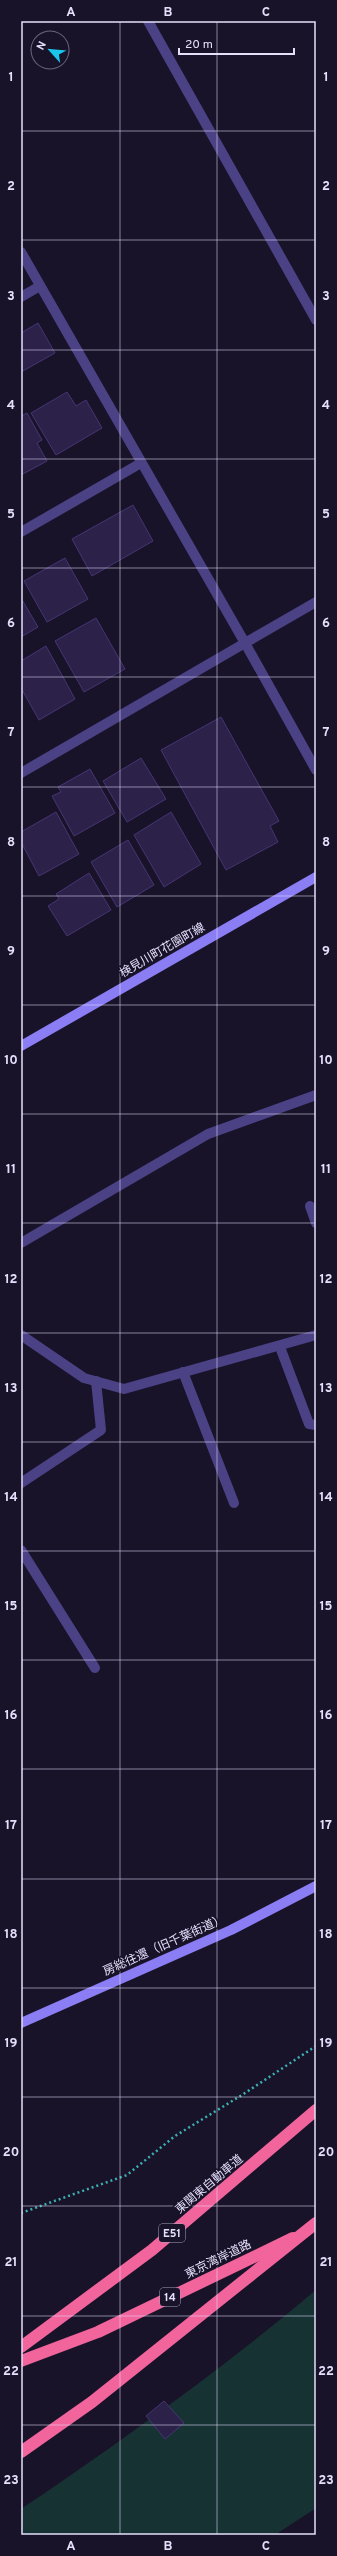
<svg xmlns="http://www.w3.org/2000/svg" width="337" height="2556" font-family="Overpass,'Noto Sans JP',sans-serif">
	<rect width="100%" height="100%" fill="#19132a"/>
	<!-- green -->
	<path fill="#173233" d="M316 2290V2508L275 2535H21V2509C123 2440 222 2369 316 2290Z"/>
	<!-- building -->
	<g fill="#2c2149" stroke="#463573">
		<polygon points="38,323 55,353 21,372 21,333"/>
		<polygon points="67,392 76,406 86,400 102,428 56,455 31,413"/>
		<polygon points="27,413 42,440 37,443 47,461 21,475 21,416"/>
		<polygon points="133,505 153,541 92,576 72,539"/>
		<polygon points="65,558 88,599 47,622 24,581"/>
		<polygon points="21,598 38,627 21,637"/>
		<polygon points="96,618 125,669 84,692 55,641"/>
		<polygon points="46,646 75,699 39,720 21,688 21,661"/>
		<polygon points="221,717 279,821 270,826 278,842 226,870 161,750"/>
		<polygon points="141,758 166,799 127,822 103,781"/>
		<polygon points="90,769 115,813 74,836 52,796 61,792 58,787"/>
		<polygon points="56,812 79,854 39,876 21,842 21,832"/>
		<polygon points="171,812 201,864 164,887 134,835"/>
		<polygon points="128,840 154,885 117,907 91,862"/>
		<polygon points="89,873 111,910 67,936 48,906 59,899 56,894"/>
		<polygon points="164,2401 184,2423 165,2439 146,2416"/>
	</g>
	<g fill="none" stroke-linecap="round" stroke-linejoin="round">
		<!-- path -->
		<polyline stroke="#3cb1b4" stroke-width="2.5" stroke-dasharray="2 3" stroke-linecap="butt" points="21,2213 127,2175 175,2136 242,2095 316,2046"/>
		<!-- lane -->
		<g stroke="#4b4285" stroke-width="10">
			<polyline points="310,1206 316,1223"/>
			<polyline points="280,1347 309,1424 316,1425"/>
			<polyline points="183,1372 234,1503"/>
			<polyline points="21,1483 101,1430 96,1381"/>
			<polyline points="21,1550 95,1668"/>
		</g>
		<!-- street -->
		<g stroke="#4b4285" stroke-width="10">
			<polyline points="148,21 316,320"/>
			<polyline points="21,252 245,643 316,602"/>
			<polyline points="21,297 40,286"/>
			<polyline points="21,532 141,463"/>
			<polyline points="21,773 245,643 316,770"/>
			<polyline points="21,1243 208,1134 316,1095"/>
			<polyline points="21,1335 84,1378 124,1389 316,1335"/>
		</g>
		<!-- secondary -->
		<g stroke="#8b7ef4" stroke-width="10">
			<polyline points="21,1046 316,877"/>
			<polyline points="21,2023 231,1930 316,1886"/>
		</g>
		<!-- highway -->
		<g stroke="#f2649c" stroke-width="12">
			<polyline points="21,2347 152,2250 316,2110"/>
			<polyline points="21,2361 98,2332 293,2238"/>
		</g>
		<!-- highway-bridge -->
		<polyline stroke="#f2649c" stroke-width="12" points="21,2452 92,2402 316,2223"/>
	</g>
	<!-- grid -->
	<path fill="none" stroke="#e5dffc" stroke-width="1" stroke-opacity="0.55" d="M120 21V2535M217 21V2535M21 131H316M21 240H316M21 350H316M21 459H316M21 568H316M21 677H316M21 787H316M21 896H316M21 1005H316M21 1114H316M21 1223H316M21 1333H316M21 1442H316M21 1551H316M21 1660H316M21 1769H316M21 1879H316M21 1988H316M21 2097H316M21 2206H316M21 2316H316M21 2425H316"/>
	<g text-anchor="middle" stroke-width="3.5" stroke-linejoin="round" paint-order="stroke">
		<!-- shield labels -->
		<g fill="#19132a" stroke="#a8a2bd" stroke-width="1">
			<rect x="159" y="2224" width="26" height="18" rx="3"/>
			<rect x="160" y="2288" width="20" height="18" rx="3"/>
		</g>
		<g font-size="11" font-weight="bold" fill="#e5dffc">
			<text x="172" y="2237">E51</text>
			<text x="170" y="2301">14</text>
		</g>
		<!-- street labels -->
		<g font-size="12" fill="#e5dffc" stroke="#19132a">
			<text transform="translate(162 950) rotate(-30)" y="4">検見川町花園町線</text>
			<text transform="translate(164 1945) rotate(-24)" y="4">房総往還（旧千葉街道）</text>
			<text transform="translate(209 2184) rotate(-40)" y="4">東関東自動車道</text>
			<text transform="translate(218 2259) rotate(-26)" y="4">東京湾岸道路</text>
		</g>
	</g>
	<!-- border -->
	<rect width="337" height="2556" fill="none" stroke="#19132a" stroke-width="44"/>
	<!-- north arrow -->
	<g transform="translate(50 50) rotate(297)"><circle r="19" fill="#19132a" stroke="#6b657e"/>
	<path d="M0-3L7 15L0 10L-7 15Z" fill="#1bc6ec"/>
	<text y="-6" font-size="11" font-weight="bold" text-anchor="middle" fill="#e5dffc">N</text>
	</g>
	<!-- scale -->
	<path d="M179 48v6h115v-6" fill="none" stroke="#e5dffc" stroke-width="2"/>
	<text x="185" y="48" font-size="12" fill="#e5dffc" stroke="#19132a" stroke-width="3" paint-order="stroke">20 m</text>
	<rect x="22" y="22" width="293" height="2512" fill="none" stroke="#e5dffc" stroke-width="1.5"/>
	<g font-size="13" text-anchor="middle" font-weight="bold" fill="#e5dffc">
		<text x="71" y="16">A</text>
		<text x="168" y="16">B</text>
		<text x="266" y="16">C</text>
		<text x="11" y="81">1</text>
		<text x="326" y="81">1</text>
		<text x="11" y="190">2</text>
		<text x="326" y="190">2</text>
		<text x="11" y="300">3</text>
		<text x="326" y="300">3</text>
		<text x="11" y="409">4</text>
		<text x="326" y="409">4</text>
		<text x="11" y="518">5</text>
		<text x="326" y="518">5</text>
		<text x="11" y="627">6</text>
		<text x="326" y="627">6</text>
		<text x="11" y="736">7</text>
		<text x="326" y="736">7</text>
		<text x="11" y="846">8</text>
		<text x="326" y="846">8</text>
		<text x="11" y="955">9</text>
		<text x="326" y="955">9</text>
		<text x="11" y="1064">10</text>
		<text x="326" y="1064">10</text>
		<text x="11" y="1173">11</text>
		<text x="326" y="1173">11</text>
		<text x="11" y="1283">12</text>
		<text x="326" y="1283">12</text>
		<text x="11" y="1392">13</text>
		<text x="326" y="1392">13</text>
		<text x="11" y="1501">14</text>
		<text x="326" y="1501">14</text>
		<text x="11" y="1610">15</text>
		<text x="326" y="1610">15</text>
		<text x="11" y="1719">16</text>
		<text x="326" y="1719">16</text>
		<text x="11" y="1829">17</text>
		<text x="326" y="1829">17</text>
		<text x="11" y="1938">18</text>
		<text x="326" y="1938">18</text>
		<text x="11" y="2047">19</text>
		<text x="326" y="2047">19</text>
		<text x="11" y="2156">20</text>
		<text x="326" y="2156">20</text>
		<text x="11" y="2266">21</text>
		<text x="326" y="2266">21</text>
		<text x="11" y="2375">22</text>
		<text x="326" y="2375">22</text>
		<text x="11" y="2484">23</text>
		<text x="326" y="2484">23</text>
		<text x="71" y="2550">A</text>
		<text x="168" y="2550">B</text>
		<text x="266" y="2550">C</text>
	</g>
</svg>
